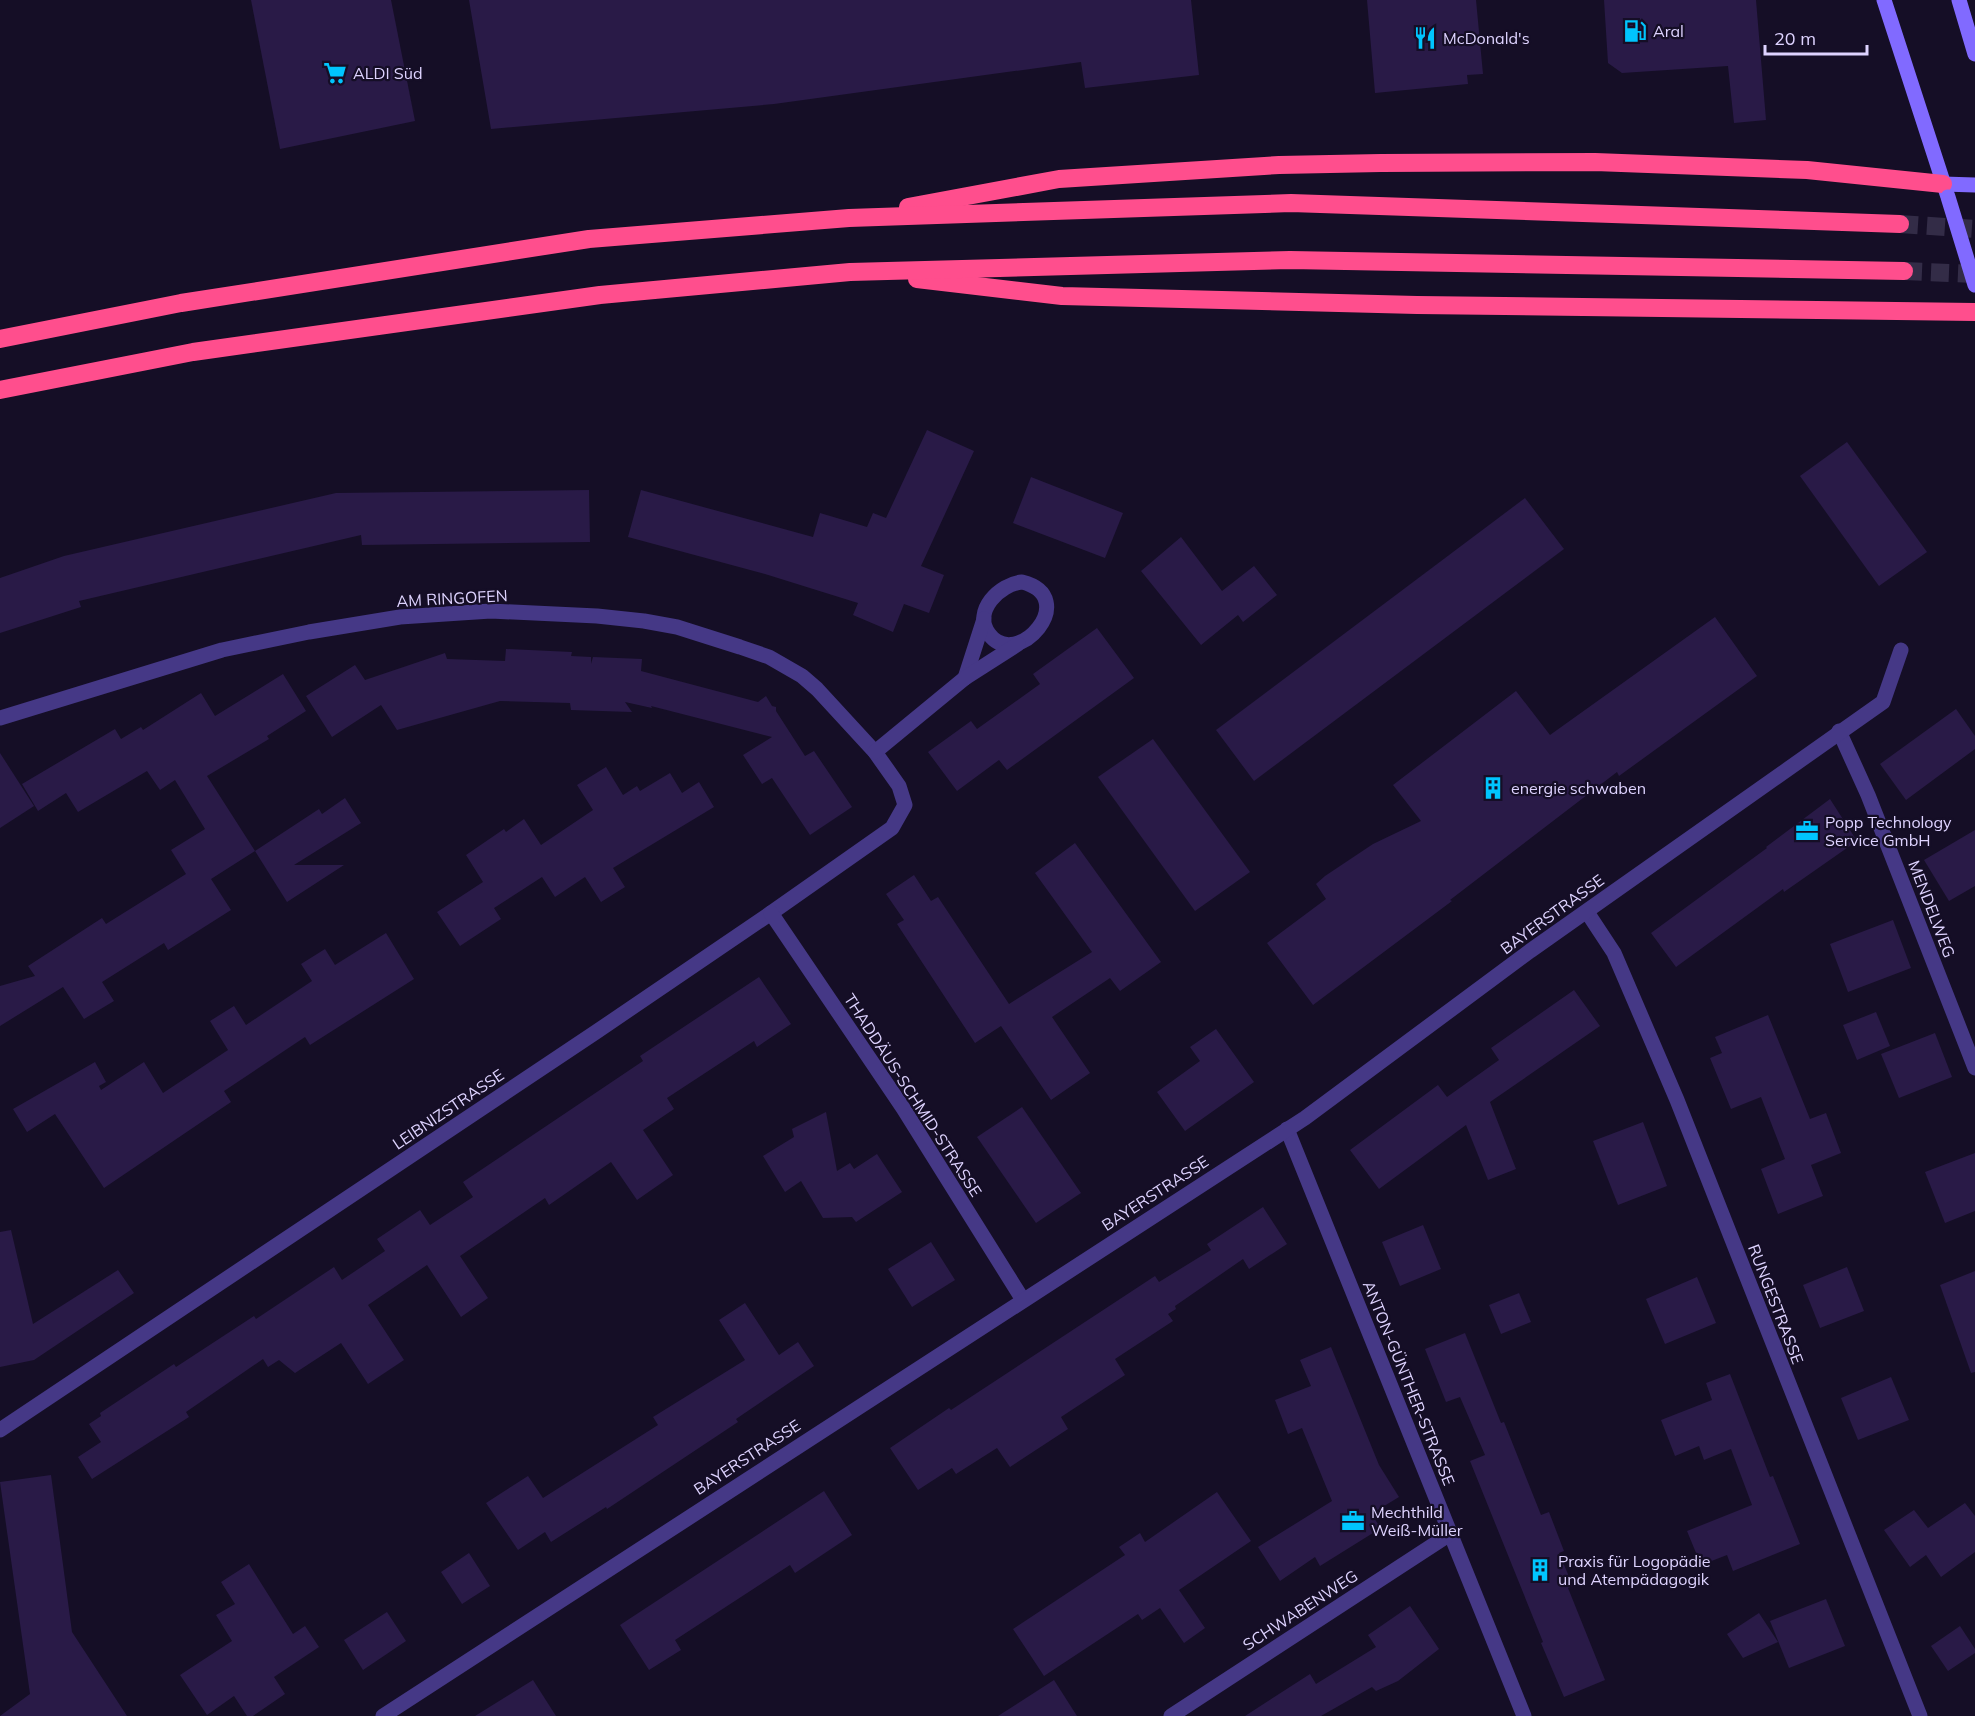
<svg xmlns="http://www.w3.org/2000/svg" width="1975" height="1716" font-family="Mulish,sans-serif">
	<rect width="100%" height="100%" fill="#150e26"/>
	<!-- building -->
	<g fill="#291a47">
		<polygon points="251,0 391,0 415,121 280,149"/>
		<polygon points="469,0 1191,0 1199,75 1085,88 1081,62 774,104 491,129"/>
		<polygon points="1367,0 1476,0 1483,74 1467,75 1468,84 1375,93"/>
		<polygon points="1604,0 1756,0 1766,120 1734,123 1728,66 1622,73 1608,63"/>
		<polygon points="927,430 974,451 921,566 944,575 929,613 904,604 893,632 853,615 858,603 765,574 628,537 641,490 813,537 820,513 867,527 873,513 886,518"/>
		<polygon points="1847,442 1927,552 1879,586 1800,476"/>
		<polygon points="1031,477 1123,513 1105,558 1013,523"/>
		<polygon points="589,490 590,542 362,545 361,535 79,601 81,607 0,633 0,578 64,556 336,493"/>
		<polygon points="1525,498 1564,549 1254,781 1216,730"/>
		<polygon points="1181,537 1222,591 1254,566 1277,595 1243,622 1238,615 1201,645 1141,571"/>
		<polygon points="1715,617 1757,676 1619,776 1617,772 1450,900 1452,901 1313,1005 1267,943 1326,899 1316,884 1325,876 1373,844 1421,821 1393,785 1516,691 1550,735"/>
		<polygon points="1097,628 1134,678 1007,770 999,760 957,791 928,752 971,721 977,729 1040,684 1033,674"/>
		<polygon points="506,649 572,652 571,656 591,657 591,664 593,657 642,659 641,671 758,702 766,696 772,706 776,707 776,711 805,756 814,751 852,807 810,835 772,778 762,784 743,755 772,737 651,706 652,708 625,702 632,712 571,710 570,703 500,701 397,730 381,705 332,737 306,696 355,665 365,680 445,653 447,659 505,661"/>
		<polygon points="283,674 306,711 267,736 269,739 207,776 255,851 319,809 322,814 345,798 361,823 294,865 344,865 287,902 255,851 211,879 231,910 168,950 164,943 102,982 114,1001 84,1019 63,987 0,1026 0,986 35,976 28,966 102,918 106,924 186,874 171,850 205,829 175,780 160,790 147,771 78,812 66,793 38,811 22,784 115,729 121,739 141,727 143,730 201,693 215,716"/>
		<polygon points="1956,709 1975,736 1975,749 1906,800 1880,764"/>
		<polygon points="1153,739 1250,872 1195,911 1098,777"/>
		<polygon points="0,753 34,806 0,828"/>
		<polygon points="606,767 623,795 637,786 640,791 670,773 682,793 699,782 714,807 613,868 625,887 601,902 585,877 555,897 542,877 494,908 501,919 460,946 437,912 483,882 466,855 504,829 506,832 524,819 541,845 593,810 577,785"/>
		<polygon points="1830,799 1857,841 1784,892 1783,889 1676,967 1651,933 1767,848 1766,847"/>
		<polygon points="1975,830 1975,886 1949,901 1924,860"/>
		<polygon points="1075,843 1161,962 1120,991 1110,978 1052,1017 1090,1073 1051,1100 1001,1026 975,1043 897,924 904,920 886,894 914,875 931,901 938,897 1009,1004 1092,952 1035,873"/>
		<polygon points="1893,920 1911,968 1848,992 1830,944"/>
		<polygon points="386,933 414,979 310,1045 305,1037 224,1091 231,1102 104,1188 55,1114 27,1132 13,1109 95,1062 106,1082 99,1086 101,1090 144,1062 163,1093 228,1050 210,1021 234,1006 246,1025 312,981 301,964 325,949 335,965"/>
		<polygon points="759,977 791,1024 757,1047 754,1041 667,1098 674,1109 643,1130 673,1175 637,1200 611,1162 549,1205 545,1198 460,1256 488,1298 461,1317 427,1265 368,1305 404,1360 368,1384 341,1343 295,1373 279,1360 268,1367 263,1359 186,1412 189,1417 92,1479 78,1457 101,1442 89,1424 101,1416 100,1413 174,1364 176,1367 254,1316 256,1319 334,1267 342,1280 385,1251 377,1239 420,1210 430,1225 473,1197 463,1182 643,1061 640,1056"/>
		<polygon points="1574,990 1600,1026 1490,1102 1516,1169 1488,1180 1466,1125 1379,1189 1350,1150 1438,1085 1447,1097 1499,1060 1491,1048"/>
		<polygon points="1876,1012 1890,1046 1857,1060 1843,1025"/>
		<polygon points="1768,1015 1810,1119 1826,1113 1841,1153 1811,1165 1823,1196 1778,1214 1761,1169 1785,1159 1761,1097 1731,1109 1710,1058 1722,1053 1715,1037"/>
		<polygon points="1216,1029 1254,1082 1185,1131 1157,1092 1200,1061 1190,1047"/>
		<polygon points="1935,1033 1952,1077 1899,1098 1881,1054"/>
		<polygon points="1022,1107 1081,1193 1036,1223 977,1137"/>
		<polygon points="826,1112 837,1171 850,1163 854,1169 877,1154 902,1192 856,1222 852,1217 823,1218 801,1181 785,1192 763,1156 794,1137 792,1129"/>
		<polygon points="1643,1122 1667,1186 1618,1205 1593,1141"/>
		<polygon points="1975,1153 1975,1211 1945,1223 1925,1172"/>
		<polygon points="1263,1207 1287,1244 1249,1269 1243,1259 1175,1306 1176,1309 1168,1314 1173,1321 1115,1359 1125,1375 1061,1417 1068,1429 1010,1467 997,1448 956,1474 952,1468 918,1490 890,1448 949,1408 951,1410 1155,1276 1159,1282 1211,1250 1207,1244"/>
		<polygon points="1423,1225 1441,1269 1400,1286 1382,1242"/>
		<polygon points="11,1230 33,1324 118,1270 134,1293 34,1360 0,1367 0,1232"/>
		<polygon points="931,1242 955,1280 912,1307 888,1269"/>
		<polygon points="1847,1267 1864,1311 1820,1328 1803,1285"/>
		<polygon points="1975,1271 1975,1372 1971,1373 1940,1285"/>
		<polygon points="1697,1277 1716,1323 1665,1344 1646,1299"/>
		<polygon points="1519,1293 1531,1322 1501,1334 1489,1305"/>
		<polygon points="745,1303 779,1355 798,1342 814,1366 736,1419 738,1422 607,1509 606,1507 551,1542 545,1532 518,1550 486,1503 528,1476 543,1498 658,1425 653,1417 745,1360 719,1320"/>
		<polygon points="1465,1333 1501,1423 1504,1422 1541,1515 1549,1512 1564,1551 1559,1553 1573,1586 1568,1588 1605,1680 1564,1697 1541,1643 1543,1642 1470,1461 1485,1455 1460,1397 1446,1402 1425,1349"/>
		<polygon points="1331,1347 1379,1465 1399,1497 1371,1514 1381,1528 1320,1566 1315,1557 1280,1581 1258,1547 1332,1501 1302,1428 1288,1434 1275,1400 1311,1386 1300,1360"/>
		<polygon points="1730,1374 1770,1477 1773,1476 1800,1544 1733,1571 1727,1555 1701,1565 1687,1531 1752,1505 1731,1449 1704,1460 1699,1446 1675,1456 1661,1420 1712,1400 1706,1383"/>
		<polygon points="1891,1377 1909,1420 1858,1440 1841,1398"/>
		<polygon points="51,1475 72,1632 127,1716 0,1716 30,1694 0,1482"/>
		<polygon points="824,1491 852,1535 795,1573 790,1565 675,1640 681,1650 649,1670 620,1625"/>
		<polygon points="1217,1492 1251,1541 1179,1590 1205,1628 1184,1643 1160,1608 1142,1620 1138,1614 1044,1676 1013,1629 1125,1555 1119,1547 1140,1533 1145,1542"/>
		<polygon points="1965,1503 1975,1516 1975,1552 1941,1577 1926,1555 1910,1567 1884,1530 1914,1510 1928,1528"/>
		<polygon points="469,1553 490,1586 462,1604 441,1572"/>
		<polygon points="249,1564 293,1634 305,1626 319,1647 274,1677 285,1694 253,1716 247,1716 234,1696 207,1715 180,1675 232,1641 216,1615 235,1604 221,1582"/>
		<polygon points="1826,1599 1845,1646 1789,1668 1770,1621"/>
		<polygon points="1410,1606 1439,1649 1398,1681 1376,1691 1372,1687 1321,1716 1245,1716 1310,1674 1316,1684 1376,1647 1368,1635"/>
		<polygon points="387,1612 406,1641 363,1670 344,1640"/>
		<polygon points="1759,1613 1778,1642 1743,1658 1727,1634"/>
		<polygon points="1960,1626 1975,1649 1975,1653 1948,1671 1931,1646"/>
		<polygon points="533,1680 556,1716 475,1716"/>
		<polygon points="1054,1680 1077,1716 998,1716"/>
	</g>
	<g fill="none" stroke-linecap="round" stroke-linejoin="round">
		<!-- highway-tunnel -->
		<g stroke="#332c47" stroke-width="18" stroke-dasharray="18 9" stroke-linecap="butt">
			<polyline points="1900,224 1975,229"/>
			<polyline points="1904,271 1975,274"/>
		</g>
		<!-- street -->
		<g stroke="#453886" stroke-width="15">
			<path d="M1022 582C1082 597 1017 672 989 634 972 611 1000 584 1022 582Z"/>
			<polyline points="965,678 984,619"/>
			<polyline points="0,718 222,650 309,632 400,617 491,611 597,616 644,621 677,627 740,647 769,657 802,676 817,689 875,752 899,786 905,805 892,828 771,913 596,1032 0,1430"/>
			<polyline points="1839,731 1868,795 1975,1068"/>
			<polyline points="875,752 965,678 1018,644"/>
			<polyline points="1587,912 1614,953 1677,1100 1920,1716"/>
			<polyline points="771,913 903,1108 1023,1300"/>
			<polyline points="1287,1129 1524,1716"/>
			<polyline points="383,1716 1305,1118 1530,951 1883,702 1901,650"/>
			<polyline points="1171,1716 1450,1534"/>
		</g>
		<!-- secondary -->
		<g stroke="#816aff" stroke-width="15">
			<polyline points="1884,0 1947,194"/>
			<polyline points="1959,0 1975,54"/>
			<polyline points="1943,184 1975,185"/>
		</g>
		<!-- highway -->
		<g stroke="#ff4e8d" stroke-width="18">
			<polyline points="908,207 1059,179 1279,165 1381,163 1595,162 1807,170 1943,184"/>
			<polyline points="917,279 1062,296 1417,305 1975,312"/>
			<polyline points="0,339 181,303 589,239 849,218 1291,203 1900,224"/>
			<polyline points="0,390 193,352 600,295 850,272 1290,260 1904,271"/>
		</g>
		<!-- secondary-bridge -->
		<polyline stroke="#816aff" stroke-width="15" points="1948,197 1975,285"/>
	</g>
	<!-- icons -->
	<defs>
		<g id="fuel-bare" transform="scale(1.8)"><path d="M-5.5-6h7V0h2V4h1.3V-2.5L3-4.5l.8-.8L6-3V5H2.5V1h-1V6h-7ZM-4.2-4.7v3.2H.2V-4.7Z" fill="#00c5fe" stroke="#150e26" stroke-width="2.5" paint-order="stroke"/></g>
		<g id="restaurant-bare" transform="scale(1.8)"><path d="M-5-6h1v4h1v-4h1v4h1v-4h1v5L-1.5 .5V6h-2V.5L-5-1ZM5-6V6H3V1.5H1.5Q1.5-4 5-6Z" fill="#00c5fe" stroke="#150e26" stroke-width="2.5" paint-order="stroke"/></g>
		<g id="supermarket-bare" transform="scale(1.8)"><path d="M-6-5.5h2.5l.6 2H6L4.5 2H-2.5L-4.4-4H-6ZM-1.5 3.2a1.3 1.3 0 1 0 .1 0ZM3 3.2a1.3 1.3 0 1 0 .1 0Z" fill="#00c5fe" stroke="#150e26" stroke-width="2.5" paint-order="stroke"/></g>
		<g id="building-bare" transform="scale(1.8)"><path d="M-4-6H4V6H1V3H-1V6H-4ZM-2.5-4.3h1.7v1.8h-1.7ZM.8-4.3h1.7v1.8H.8ZM-2.5-1h1.7V.8h-1.7ZM.8-1h1.7V.8H.8Z" fill="#00c5fe" stroke="#150e26" stroke-width="2.5" paint-order="stroke"/></g>
		<g id="office-bare" transform="scale(1.8)"><path d="M-6-3h4V-5.5h4V-3h4V5H-6ZM-1-4.5V-3h2v-1.5ZM-6 0V1H6V0Z" fill="#00c5fe" stroke="#150e26" stroke-width="2.5" paint-order="stroke"/></g>
	</defs>
	<g fill-rule="evenodd">
		<use href="#fuel-bare" x="1635" y="31"/>
		<use href="#restaurant-bare" x="1425" y="38"/>
		<use href="#supermarket-bare" x="335" y="73"/>
		<use href="#building-bare" x="1493" y="788"/>
		<use href="#office-bare" x="1807" y="831"/>
		<use href="#office-bare" x="1353" y="1521"/>
		<use href="#building-bare" x="1540" y="1570"/>
	</g>
	<g text-anchor="middle" stroke-width="4.5" stroke-linejoin="round" paint-order="stroke">
		<!-- poi labels -->
		<g font-size="16" fill="#ded3ff" stroke="#150e26" text-anchor="start">
			<text x="1653" y="37">Aral</text>
			<text x="1443" y="44">McDonald's</text>
			<text x="353" y="79">ALDI Süd</text>
			<text x="1511" y="794">energie schwaben</text>
			<text x="1825" y="828">Popp Technology<tspan x="1825" dy="18">Service GmbH</tspan></text>
			<text x="1371" y="1518">Mechthild<tspan x="1371" dy="18">Weiß-Müller</tspan></text>
			<text x="1558" y="1567">Praxis für Logopädie<tspan x="1558" dy="18">und Atempädagogik</tspan></text>
		</g>
		<!-- street labels -->
		<g font-size="16" fill="#ded3ff" stroke="#150e26">
			<text transform="translate(452 598) rotate(-3)" y="6">AM RINGOFEN</text>
			<text transform="translate(1932 909) rotate(69)" y="6">MENDELWEG</text>
			<text transform="translate(1552 914) rotate(-36)" y="6">BAYERSTRASSE</text>
			<text transform="translate(913 1095) rotate(57)" y="6">THADDÄUS-SCHMID-STRASSE</text>
			<text transform="translate(448 1109) rotate(-34)" y="6">LEIBNIZSTRASSE</text>
			<text transform="translate(1155 1193) rotate(-33)" y="6">BAYERSTRASSE</text>
			<text transform="translate(1776 1304) rotate(69)" y="6">RUNGESTRASSE</text>
			<text transform="translate(1409 1383) rotate(68)" y="6">ANTON-GÜNTHER-STRASSE</text>
			<text transform="translate(747 1457) rotate(-33)" y="6">BAYERSTRASSE</text>
			<text transform="translate(1300 1610) rotate(-33)" y="6">SCHWABENWEG</text>
		</g>
	</g>
	<!-- scale -->
	<path d="M1765 45v9h102v-9" fill="none" stroke="#ded3ff" stroke-width="3"/>
	<text x="1774" y="45" font-size="18" fill="#ded3ff" stroke="#150e26" stroke-width="4.5" paint-order="stroke">20 m</text>
</svg>
